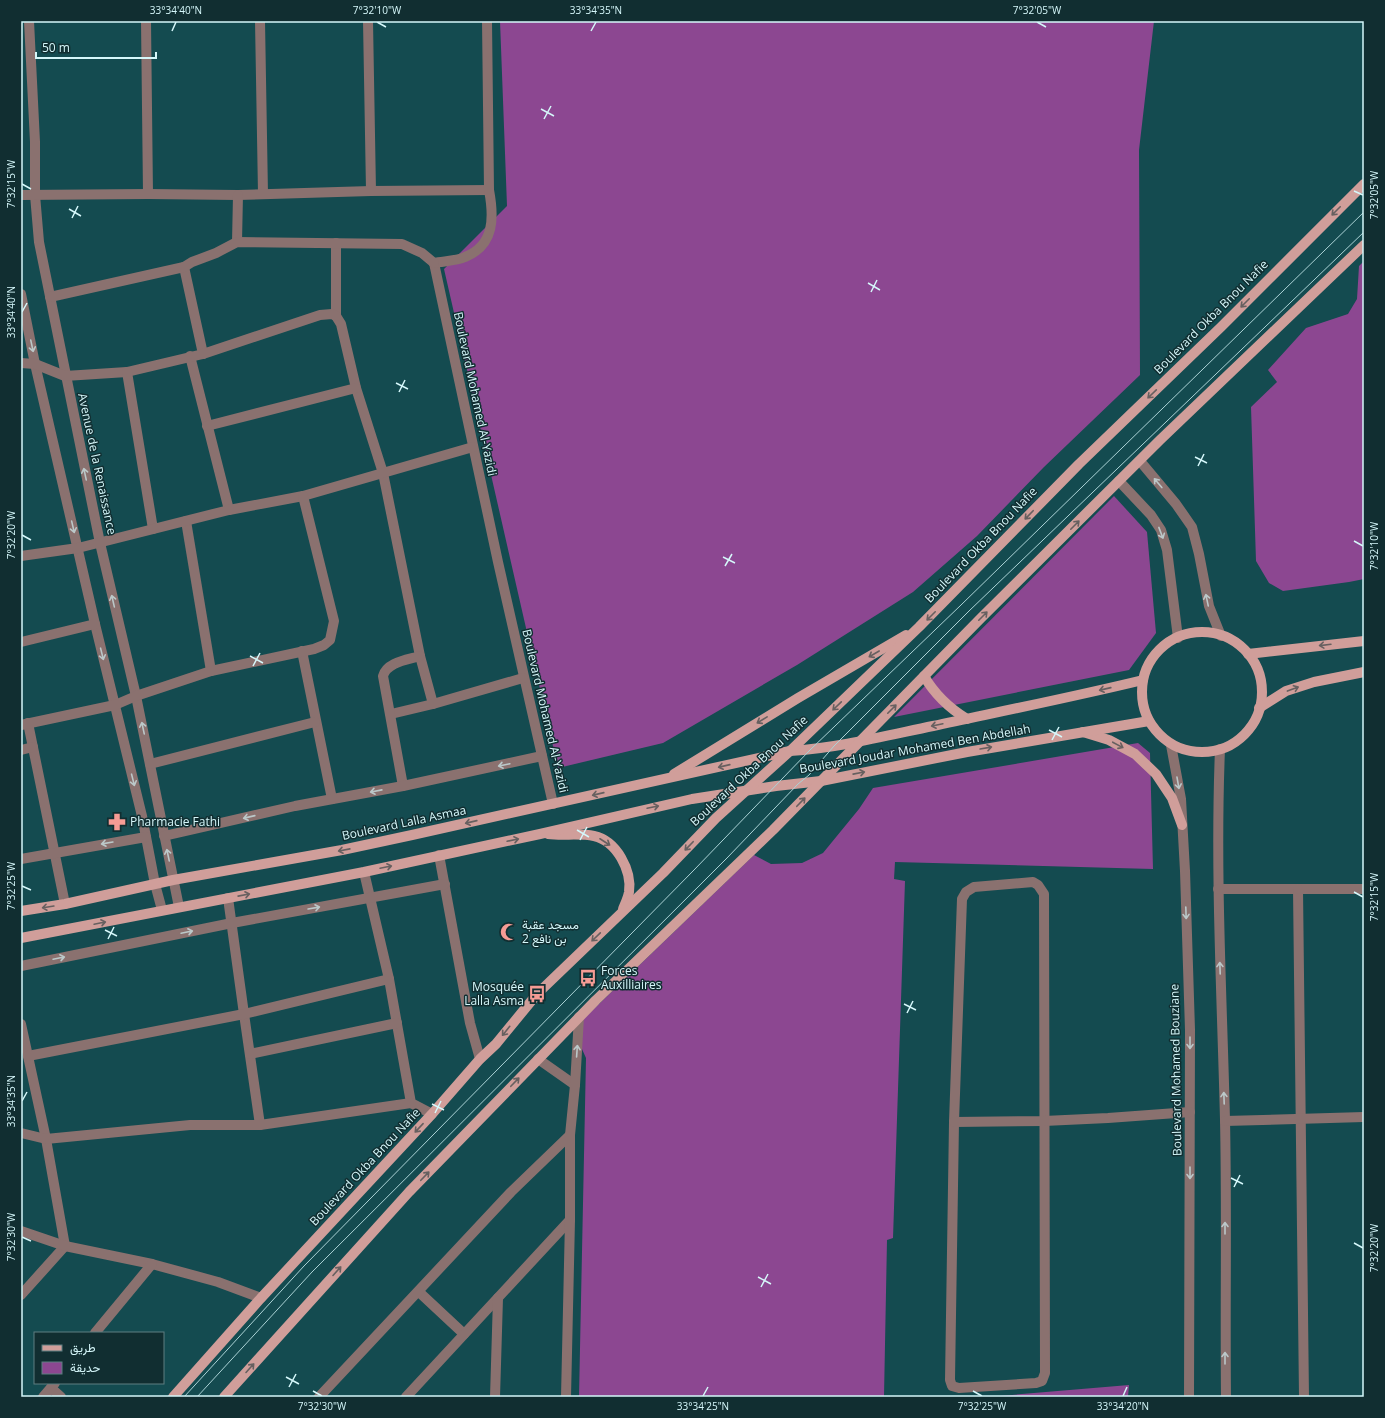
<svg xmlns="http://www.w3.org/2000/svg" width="1385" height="1418" font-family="'Open Sans',Vazirmatn,sans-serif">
	<rect width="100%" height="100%" fill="#144b50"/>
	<!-- green -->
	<g fill="#8c4791">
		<polygon points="500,21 1154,21 1139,150 1140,375 1044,467 977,536 913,592 797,665 663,743 558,768 444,269 507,206"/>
		<polygon points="1364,261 1364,579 1349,582 1283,591 1269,583 1256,561 1251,407 1277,382 1268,370 1306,328 1348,314 1357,299 1359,266"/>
		<polygon points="1114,496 1147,532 1156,633 1129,670 894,717"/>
		<polygon points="1138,743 1150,753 1153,869 895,862 894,879 905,881 893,1238 887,1240 884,1397 579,1397 586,1058 573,1029 754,855 771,864 802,863 823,853 859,809 873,788"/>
		<polygon points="1129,1385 1128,1397 988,1397"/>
	</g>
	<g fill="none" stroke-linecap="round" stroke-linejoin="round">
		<!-- minor -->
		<g stroke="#8a716f" stroke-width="10">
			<polyline points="29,21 35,142 35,195 39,242 100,543 136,696 179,907"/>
			<polyline points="146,21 148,194"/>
			<polyline points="260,21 263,194"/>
			<polyline points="368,21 371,191"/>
			<polyline points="21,195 148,194 238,195 371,191 489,190"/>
			<polyline points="237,242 238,195"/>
			<polyline points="336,243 336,316 341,324 356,388 383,473 420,656 433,704"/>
			<polyline points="434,263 498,562 553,804"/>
			<path d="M434 263C444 261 456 261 465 257 495 245 494 217 489 190L487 21"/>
			<polyline points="184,267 203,354"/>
			<polyline points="21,294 35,364 95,624 142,816 155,884 162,910"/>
			<polyline points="50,297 184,267 192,262 216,253 237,242 402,244 422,253 434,263"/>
			<polyline points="190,356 229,510"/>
			<polyline points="21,363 35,364 65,376 127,372 203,354 320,315 332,314 336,316"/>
			<polyline points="127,372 153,529"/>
			<polyline points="207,426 356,388"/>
			<polyline points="1140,461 1176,504 1192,527 1199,554 1209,606 1221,636"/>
			<polyline points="1119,481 1151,515 1161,530 1167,550 1178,638"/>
			<polyline points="186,521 211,671"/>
			<polyline points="21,556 78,548 229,510 303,496 473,447"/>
			<polyline points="21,642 95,624"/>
			<polyline points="302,651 332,799"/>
			<polyline points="391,714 433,704 523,678"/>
			<polyline points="28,723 65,904"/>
			<polyline points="21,725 115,705 136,696 211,671 314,649 324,645 330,640 334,621 303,496"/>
			<polyline points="1171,745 1181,799 1185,871 1190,1030 1189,1397"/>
			<path d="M1220 749C1215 873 1222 996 1225 1120 1227 1212 1225 1305 1226 1397"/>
			<polyline points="21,750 33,747"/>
			<polyline points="150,764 315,722"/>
			<path d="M403 786 383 676C387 662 407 660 420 656"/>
			<polyline points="164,836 295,806 403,786 542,756"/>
			<polyline points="439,855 470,1023 480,1059"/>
			<polyline points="21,859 146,837"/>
			<polyline points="364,872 389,979 411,1103 432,1114"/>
			<polygon points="1033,882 1038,885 1044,894 1045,1373 1042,1381 1036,1383 959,1388 952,1386 950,1380 954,1122 962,899 966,892 974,887"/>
			<polyline points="1218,889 1364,889"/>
			<polyline points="1298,889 1304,1397"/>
			<polyline points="228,898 244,1014 260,1125"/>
			<polyline points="21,966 232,923 445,884"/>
			<polyline points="21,1024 46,1139 65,1246 21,1295"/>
			<polyline points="250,1054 397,1023"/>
			<polyline points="28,1056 244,1014 389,979"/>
			<polyline points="538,1059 575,1085"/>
			<polyline points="1225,1121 1364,1117"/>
			<polyline points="954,1122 1044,1121 1108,1118 1190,1112"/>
			<polyline points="21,1133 46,1139 190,1125 260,1125 411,1103"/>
			<polyline points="21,1231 65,1246 152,1264 218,1282 261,1298"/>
			<polyline points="419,1292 464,1334"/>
			<polyline points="95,1333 152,1264"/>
			<polyline points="51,1388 61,1397"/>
			<polyline points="43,1397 55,1383"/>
			<polyline points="319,1397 511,1192 570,1135"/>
			<polyline points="406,1397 570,1220"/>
			<polyline points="495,1397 498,1298"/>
			<polyline points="566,1397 570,1220 570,1135 575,1085 579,1017"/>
		</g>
		<!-- major -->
		<g stroke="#d09e9a" stroke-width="10">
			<circle cx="1202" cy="692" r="60"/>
			<polyline points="1248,654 1364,641"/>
			<path d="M924 676C935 695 949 708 967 719"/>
			<polyline points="1259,708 1286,691 1314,682 1364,672"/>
			<polyline points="1083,732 1109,740 1135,754 1156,774 1172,798 1182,825"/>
			<polyline points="674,774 798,698 906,635"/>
			<path d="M548 834C563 836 579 833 594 836 617 841 632 871 629 892 628 898 625 904 623 909"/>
			<path d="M21 911 65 904 173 880 342 850 412 835 790 751C838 748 885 736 933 726 1003 711 1073 697 1143 680"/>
			<polyline points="21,938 364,872 540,834 692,799 776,786 821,781 967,752 1149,721"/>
			<polyline points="173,1397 261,1298 432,1114 480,1059 496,1044 537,994 663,873 716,818 790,751 919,627 1079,464 1221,327 1364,184"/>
			<polyline points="224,1397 409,1192 596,1000 773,830 981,618 1160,440 1364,245"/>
		</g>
		<!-- tram -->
		<g stroke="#abd2d5" stroke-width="1">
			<polyline points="184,1397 304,1266 694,870 810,750 961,605 1364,212"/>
			<polyline points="197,1397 312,1272 727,858 798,784 809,775 834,746 969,611 1364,232"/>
		</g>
	</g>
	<!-- one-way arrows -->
	<defs><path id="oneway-shaft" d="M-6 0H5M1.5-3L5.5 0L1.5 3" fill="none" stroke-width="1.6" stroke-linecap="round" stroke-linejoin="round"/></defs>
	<g stroke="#676060">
		<use href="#oneway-shaft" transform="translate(1336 211) rotate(135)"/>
		<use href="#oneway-shaft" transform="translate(1245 303) rotate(135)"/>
		<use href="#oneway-shaft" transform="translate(1152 394) rotate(136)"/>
		<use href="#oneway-shaft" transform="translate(1029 515) rotate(134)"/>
		<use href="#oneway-shaft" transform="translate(1075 525) rotate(-45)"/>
		<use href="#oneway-shaft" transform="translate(931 616) rotate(135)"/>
		<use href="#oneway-shaft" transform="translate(983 616) rotate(-45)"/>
		<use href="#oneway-shaft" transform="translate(1325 645) rotate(173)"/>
		<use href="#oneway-shaft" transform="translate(874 654) rotate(150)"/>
		<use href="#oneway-shaft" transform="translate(1105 689) rotate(167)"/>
		<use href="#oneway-shaft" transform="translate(1293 689) rotate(-20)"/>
		<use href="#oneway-shaft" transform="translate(837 706) rotate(136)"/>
		<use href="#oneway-shaft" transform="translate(892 709) rotate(-45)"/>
		<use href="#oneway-shaft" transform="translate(762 720) rotate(149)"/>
		<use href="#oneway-shaft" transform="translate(937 725) rotate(168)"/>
		<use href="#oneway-shaft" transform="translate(1118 745) rotate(28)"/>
		<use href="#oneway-shaft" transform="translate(986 748) rotate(-10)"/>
		<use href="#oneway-shaft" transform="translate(724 766) rotate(167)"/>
		<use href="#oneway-shaft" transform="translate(859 773) rotate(-11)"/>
		<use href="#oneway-shaft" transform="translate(598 794) rotate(167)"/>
		<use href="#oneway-shaft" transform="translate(801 802) rotate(-46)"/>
		<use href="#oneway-shaft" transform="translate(653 807) rotate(-12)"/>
		<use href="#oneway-shaft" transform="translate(471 822) rotate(167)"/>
		<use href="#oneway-shaft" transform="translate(513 840) rotate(-12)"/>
		<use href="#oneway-shaft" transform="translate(605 842) rotate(33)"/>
		<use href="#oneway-shaft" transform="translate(689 846) rotate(134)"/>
		<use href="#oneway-shaft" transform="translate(344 850) rotate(169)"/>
		<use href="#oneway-shaft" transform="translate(386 867) rotate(-12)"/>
		<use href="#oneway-shaft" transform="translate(244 895) rotate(-11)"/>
		<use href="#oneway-shaft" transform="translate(48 907) rotate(171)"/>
		<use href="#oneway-shaft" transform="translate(100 923) rotate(-12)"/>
		<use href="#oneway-shaft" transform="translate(596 937) rotate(136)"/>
		<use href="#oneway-shaft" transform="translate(506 1031) rotate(129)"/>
		<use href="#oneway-shaft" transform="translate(515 1082) rotate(-46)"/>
		<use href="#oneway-shaft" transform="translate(419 1128) rotate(133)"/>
		<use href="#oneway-shaft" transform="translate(425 1176) rotate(-46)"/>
		<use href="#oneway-shaft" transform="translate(337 1271) rotate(-48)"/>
		<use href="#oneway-shaft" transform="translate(250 1368) rotate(-48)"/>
	</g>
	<g stroke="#bbc8c9">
		<use href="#oneway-shaft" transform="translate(32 346) rotate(78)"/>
		<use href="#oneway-shaft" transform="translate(85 474) rotate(-102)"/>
		<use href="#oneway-shaft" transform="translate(1158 483) rotate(-130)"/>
		<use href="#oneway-shaft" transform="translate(73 527) rotate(77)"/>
		<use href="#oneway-shaft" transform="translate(1161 533) rotate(69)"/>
		<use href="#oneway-shaft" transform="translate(1207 600) rotate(-102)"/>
		<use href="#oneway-shaft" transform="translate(113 601) rotate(-103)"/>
		<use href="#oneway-shaft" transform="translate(102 654) rotate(76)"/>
		<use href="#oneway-shaft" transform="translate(143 728) rotate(-102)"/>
		<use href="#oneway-shaft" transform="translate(504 765) rotate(168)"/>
		<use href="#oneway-shaft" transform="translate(133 780) rotate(76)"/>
		<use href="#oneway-shaft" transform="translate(1178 783) rotate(80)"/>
		<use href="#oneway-shaft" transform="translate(376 791) rotate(169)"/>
		<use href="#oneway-shaft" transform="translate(249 817) rotate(167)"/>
		<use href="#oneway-shaft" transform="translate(107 843) rotate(170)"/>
		<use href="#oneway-shaft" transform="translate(168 855) rotate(-102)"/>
		<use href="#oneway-shaft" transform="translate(314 908) rotate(-10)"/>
		<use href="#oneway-shaft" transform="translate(1186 913) rotate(88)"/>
		<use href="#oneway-shaft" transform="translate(187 932) rotate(-12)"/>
		<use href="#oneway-shaft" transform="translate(59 958) rotate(-12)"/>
		<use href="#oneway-shaft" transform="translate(1220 968) rotate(-92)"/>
		<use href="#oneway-shaft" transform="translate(1190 1043) rotate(90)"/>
		<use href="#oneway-shaft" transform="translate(577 1051) rotate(-86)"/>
		<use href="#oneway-shaft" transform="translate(1224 1098) rotate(-92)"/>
		<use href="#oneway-shaft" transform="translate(1190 1173) rotate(90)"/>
		<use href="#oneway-shaft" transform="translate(1225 1228) rotate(-90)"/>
		<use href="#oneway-shaft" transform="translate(1225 1358) rotate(-90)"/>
	</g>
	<!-- ticks -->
	<path fill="none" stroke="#d5f7fa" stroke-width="1.5" d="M377 22 386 27M1037 22 1046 27M172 31 176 22M591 31 596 22M541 109 554 116M544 119 551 106M22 184 31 189M1354 191 1363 195M69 209 81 216M72 218 78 206M868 283 880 290M871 292 877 280M22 312 27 303M396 383 408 389M399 392 405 380M1195 457 1207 463M1198 466 1204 454M22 535 31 540M1354 541 1363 546M723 557 735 563M725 566 732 554M250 656 263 663M253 666 260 653M1049 730 1062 737M1052 740 1059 727M577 830 589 837M580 840 587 827M22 886 31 890M1354 892 1363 897M105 930 117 936M108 939 114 927M904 1004 916 1010M907 1013 913 1001M22 1101 27 1092M432 1104 444 1110M435 1113 441 1101M1231 1178 1243 1184M1234 1187 1240 1175M22 1237 31 1241M1354 1243 1363 1248M758 1277 771 1284M761 1287 768 1274M286 1377 299 1384M289 1387 296 1374M313 1391 322 1396M973 1391 982 1396M703 1396 708 1387M1123 1396 1127 1387"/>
	<!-- icons -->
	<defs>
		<g id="pharmacy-bare" transform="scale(1.38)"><path d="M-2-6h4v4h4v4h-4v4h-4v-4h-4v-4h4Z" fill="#f59c95" stroke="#112e31" stroke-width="2.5" paint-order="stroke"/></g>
		<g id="mosque-bare" transform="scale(1.38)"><path d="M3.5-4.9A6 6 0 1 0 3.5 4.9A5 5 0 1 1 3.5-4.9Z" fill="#f59c95" stroke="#112e31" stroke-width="2.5" paint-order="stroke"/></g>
		<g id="bus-bare" transform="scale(1.38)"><path d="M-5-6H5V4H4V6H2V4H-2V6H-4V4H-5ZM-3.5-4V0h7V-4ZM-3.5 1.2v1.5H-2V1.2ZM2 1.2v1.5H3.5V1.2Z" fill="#f59c95" stroke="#112e31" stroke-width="2.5" paint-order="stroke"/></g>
	</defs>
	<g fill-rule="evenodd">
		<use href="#pharmacy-bare" x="117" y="822"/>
		<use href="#mosque-bare" x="509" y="932"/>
		<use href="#bus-bare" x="588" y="978"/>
		<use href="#bus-bare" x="537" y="994"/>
	</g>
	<g text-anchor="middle" stroke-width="3" stroke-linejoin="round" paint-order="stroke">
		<!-- street labels -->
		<g font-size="12" fill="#d5f7fa" stroke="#112e31">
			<text transform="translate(1211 317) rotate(-45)" y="4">Boulevard Okba Bnou Nafie</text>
			<text transform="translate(475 394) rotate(78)" y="4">Boulevard Mohamed Al-Yazidi</text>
			<text transform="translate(97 464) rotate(78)" y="4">Avenue de la Renaissance</text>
			<text transform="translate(981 545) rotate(-46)" y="4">Boulevard Okba Bnou Nafie</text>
			<text transform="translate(545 711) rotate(77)" y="4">Boulevard Mohamed Al-Yazidi</text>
			<text transform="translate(915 749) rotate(-10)" y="4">Boulevard Joudar Mohamed Ben Abdellah</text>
			<text transform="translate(749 771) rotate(-43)" y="4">Boulevard Okba Bnou Nafie</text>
			<text transform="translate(404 823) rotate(-12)" y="4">Boulevard Lalla Asmaa</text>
			<text transform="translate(1176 1070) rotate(-91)" y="4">Boulevard Mohamed Bouziane</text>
			<text transform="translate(365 1167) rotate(-47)" y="4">Boulevard Okba Bnou Nafie</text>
		</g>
		<!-- poi labels -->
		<g font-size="12" fill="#d5f7fa" stroke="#112e31" text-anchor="start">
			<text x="130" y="826">Pharmacie Fathi</text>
			<text x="522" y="929">مسجد عقبة<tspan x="522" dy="14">بن نافع 2</tspan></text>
			<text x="601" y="975">Forces<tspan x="601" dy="14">Auxilliaires</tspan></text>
			<text x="524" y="991" text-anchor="end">Mosquée<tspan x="524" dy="14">Lalla Asma</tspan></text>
		</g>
	</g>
	<!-- border -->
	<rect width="1385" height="1418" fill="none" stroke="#112e31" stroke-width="44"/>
	<!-- legend -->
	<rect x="34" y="1332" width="130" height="52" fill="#112e31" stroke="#5f7e81"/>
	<rect x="42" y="1345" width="20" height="6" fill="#d09e9a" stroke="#5f7e81"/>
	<text x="70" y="1352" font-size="12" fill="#d5f7fa">طريق</text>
	<rect x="42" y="1362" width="20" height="12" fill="#8c4791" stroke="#5f7e81"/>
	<text x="70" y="1372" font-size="12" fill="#d5f7fa">حديقة</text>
	<!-- scale -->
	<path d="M36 52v6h120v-6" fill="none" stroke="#d5f7fa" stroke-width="2"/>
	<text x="42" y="52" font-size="12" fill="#d5f7fa" stroke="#112e31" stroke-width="3" paint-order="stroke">50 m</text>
	<rect x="22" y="22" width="1341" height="1374" fill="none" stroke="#d5f7fa" stroke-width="1.5"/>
	<g font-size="10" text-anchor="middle" fill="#d5f7fa">
		<text x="176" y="14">33°34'40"N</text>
		<text x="377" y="14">7°32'10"W</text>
		<text x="596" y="14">33°34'35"N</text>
		<text x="1037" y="14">7°32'05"W</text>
		<text transform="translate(11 184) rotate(-90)" y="4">7°32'15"W</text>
		<text transform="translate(1374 195) rotate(-90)" y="4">7°32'05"W</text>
		<text transform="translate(11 312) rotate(-90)" y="4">33°34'40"N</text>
		<text transform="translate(11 535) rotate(-90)" y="4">7°32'20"W</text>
		<text transform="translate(1374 546) rotate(-90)" y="4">7°32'10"W</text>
		<text transform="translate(11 886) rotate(-90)" y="4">7°32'25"W</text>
		<text transform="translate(1374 897) rotate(-90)" y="4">7°32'15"W</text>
		<text transform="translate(11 1101) rotate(-90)" y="4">33°34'35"N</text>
		<text transform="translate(11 1237) rotate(-90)" y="4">7°32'30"W</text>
		<text transform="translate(1374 1248) rotate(-90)" y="4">7°32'20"W</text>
		<text x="322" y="1410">7°32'30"W</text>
		<text x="703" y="1410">33°34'25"N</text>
		<text x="982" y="1410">7°32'25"W</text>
		<text x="1123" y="1410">33°34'20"N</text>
	</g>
</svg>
